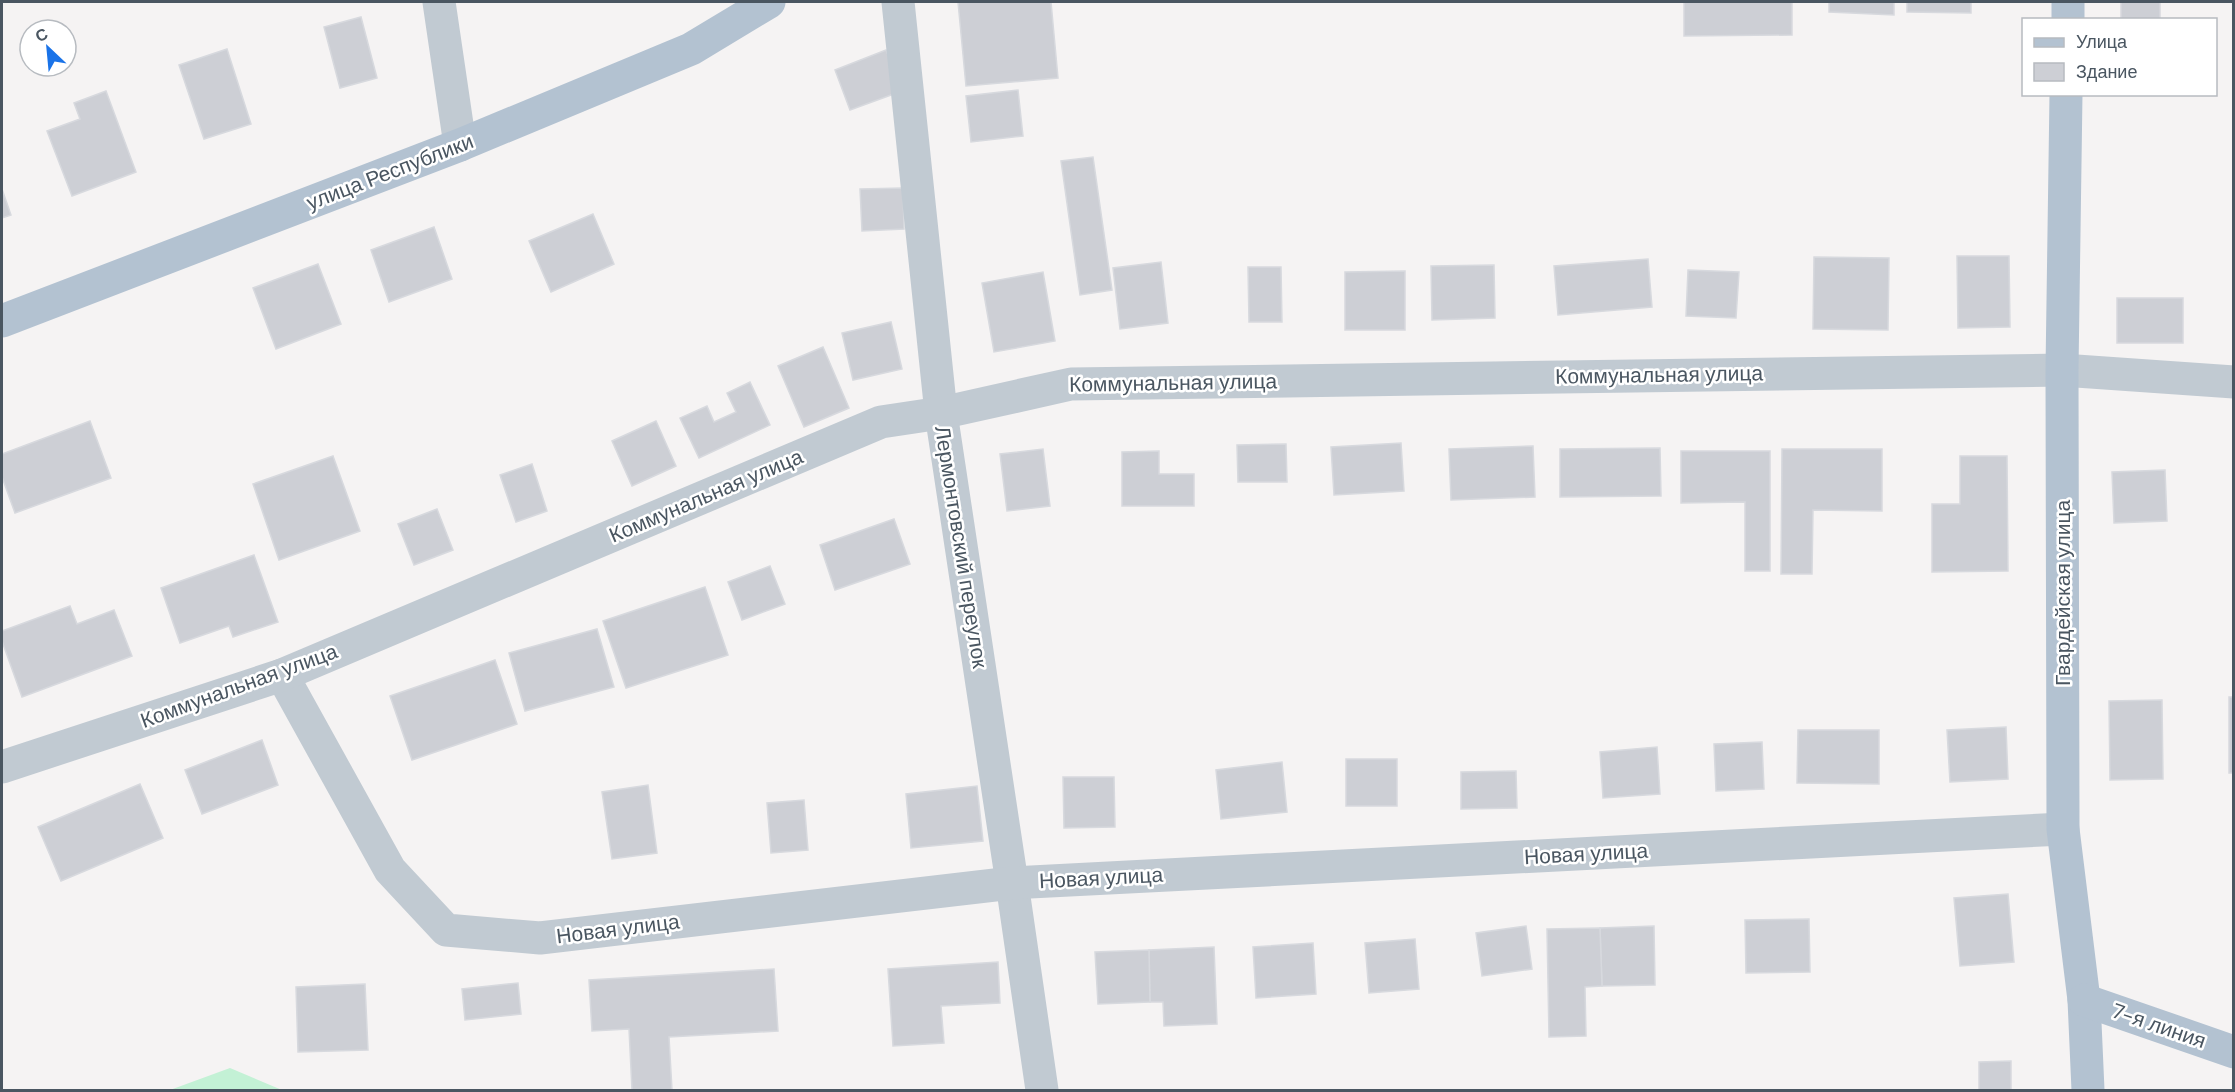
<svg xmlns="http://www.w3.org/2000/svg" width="2235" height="1092" font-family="'DM Sans',sans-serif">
	<rect width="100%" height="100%" fill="#f5f3f3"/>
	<!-- green -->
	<polygon fill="#c3f1d5" points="230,1068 282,1090 170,1090"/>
	<!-- building -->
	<g fill="#cdcfd5" stroke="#d7d9de" stroke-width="1.5">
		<polygon points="958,2 1051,2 1058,78 966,86"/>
		<polygon points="1684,2 1792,2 1792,35 1684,36"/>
		<polygon points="1829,2 1894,2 1894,15 1829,12"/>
		<polygon points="1907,2 1971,2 1971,13 1907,12"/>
		<rect x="2121" y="2" width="39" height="18"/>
		<polygon points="361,17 377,78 340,88 324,27"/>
		<polygon points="227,49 251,124 204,139 179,65"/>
		<polygon points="886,50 902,91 850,110 835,70"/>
		<polygon points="1018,90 1023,136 971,142 966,96"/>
		<polygon points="106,91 136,172 72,196 47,131 80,119 74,103"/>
		<polygon points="1093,157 1112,290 1080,295 1061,161"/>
		<polygon points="903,188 904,229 862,231 860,189"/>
		<polygon points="2,189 11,215 2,218"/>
		<polygon points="593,214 614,264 551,292 529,241"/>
		<polygon points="434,227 452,279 389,302 371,250"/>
		<polygon points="1957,256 2009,256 2010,327 1958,328"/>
		<polygon points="1814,257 1889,258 1888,330 1813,329"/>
		<polygon points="1648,259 1652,307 1558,315 1554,266"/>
		<polygon points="1161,262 1168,323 1120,329 1113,268"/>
		<polygon points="318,264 341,324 276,349 253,288"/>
		<polygon points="1494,265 1495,318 1432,320 1431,266"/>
		<polygon points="1248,267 1281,267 1282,322 1249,322"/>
		<polygon points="1688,270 1739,272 1736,318 1686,316"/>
		<polygon points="1405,271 1405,330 1345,330 1345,272"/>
		<polygon points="1043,272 1055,341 994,352 982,283"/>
		<rect x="2117" y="298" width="66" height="45"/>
		<polygon points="891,322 902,369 853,380 842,333"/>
		<polygon points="823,347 849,408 804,427 778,366"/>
		<polygon points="750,382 770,425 699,458 680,418 707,406 714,422 736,412 727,393"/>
		<polygon points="90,421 111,478 15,513 2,477 2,454"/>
		<polygon points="656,421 676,466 632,486 612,441"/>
		<polygon points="1401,443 1404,491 1334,495 1331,447"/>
		<polygon points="1286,444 1287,482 1238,482 1237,445"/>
		<polygon points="1533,446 1535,497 1451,500 1449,449"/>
		<polygon points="1660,448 1661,496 1560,497 1560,449"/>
		<polygon points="1043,449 1050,506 1007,511 1000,454"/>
		<polygon points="1782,449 1882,449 1882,511 1813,510 1812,574 1781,574"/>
		<polygon points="1159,451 1159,474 1194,474 1194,506 1122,506 1122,452"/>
		<polygon points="1681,451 1770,451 1770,571 1745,571 1745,502 1681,503"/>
		<polygon points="333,456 360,531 279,560 253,484"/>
		<polygon points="1960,456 2007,456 2008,571 1932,572 1932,504 1960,504"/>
		<polygon points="532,464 547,511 516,522 500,475"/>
		<polygon points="2165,470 2167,521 2114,523 2112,472"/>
		<polygon points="437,509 453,550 414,565 398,524"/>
		<polygon points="894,519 910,564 835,590 820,545"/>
		<polygon points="254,555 278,622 233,637 229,626 180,643 161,588"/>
		<polygon points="770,566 785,604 742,620 728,582"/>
		<polygon points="705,587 728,655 626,688 603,621"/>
		<polygon points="70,606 77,624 114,610 132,656 22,697 2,641 2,631"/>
		<polygon points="597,629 614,687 525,711 509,653"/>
		<polygon points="495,660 517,724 412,760 390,696"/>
		<rect x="2229" y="697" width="5" height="76"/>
		<polygon points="2162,700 2163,779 2110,780 2109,701"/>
		<polygon points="2006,727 2008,779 1950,782 1947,730"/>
		<polygon points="1798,730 1879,730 1879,784 1797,783"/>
		<polygon points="262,740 278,785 202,814 185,770"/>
		<polygon points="1762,742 1764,789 1716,791 1714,744"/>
		<polygon points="1657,747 1660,794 1603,798 1600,752"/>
		<rect x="1346" y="759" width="51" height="47"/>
		<polygon points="1282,762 1287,812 1221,819 1216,770"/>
		<polygon points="1516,771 1517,808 1461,809 1461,772"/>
		<polygon points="1063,777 1114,777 1115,827 1064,828"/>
		<polygon points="140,784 163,838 61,881 38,827"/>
		<polygon points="648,785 657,853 612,859 602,792"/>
		<polygon points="977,786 983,841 911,848 906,794"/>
		<polygon points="804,800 808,850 771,853 767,803"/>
		<polygon points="2008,894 2014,962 1960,966 1954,898"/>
		<polygon points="1809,919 1810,972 1746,973 1745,920"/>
		<polygon points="1526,926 1532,969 1482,976 1476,933"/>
		<polygon points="1654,926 1655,985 1602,986 1600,928"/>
		<polygon points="1600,928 1602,986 1585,987 1586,1036 1549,1037 1547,929"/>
		<polygon points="1415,939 1419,989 1369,993 1365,943"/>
		<polygon points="1313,943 1316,994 1256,998 1253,947"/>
		<polygon points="1214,947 1217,1024 1164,1026 1163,1002 1150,1002 1149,950"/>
		<polygon points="1149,950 1150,1002 1098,1004 1095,952"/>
		<polygon points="998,962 1000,1003 941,1006 944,1043 893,1046 888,969"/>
		<polygon points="774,969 778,1031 669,1037 672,1090 632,1090 629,1029 592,1031 589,980"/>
		<polygon points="518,983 521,1014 465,1020 462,989"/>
		<polygon points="365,984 368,1050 298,1052 296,987"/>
		<polygon points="2011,1061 2011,1090 1979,1090 1979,1062"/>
	</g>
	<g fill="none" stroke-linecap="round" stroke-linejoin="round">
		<!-- minor -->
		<g stroke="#c1cad2" stroke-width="33">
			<polyline points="439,2 460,145"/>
			<polyline points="898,2 941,413 1012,883 1042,1090"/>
			<polyline points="282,675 390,870 446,930 540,938 1012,883 2063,829"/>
			<polyline points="2,767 282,675 881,422 941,413 1071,384 2062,370 2234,382"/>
		</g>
		<!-- major -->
		<g stroke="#b3c2d1" stroke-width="33">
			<polyline points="2068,20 2068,2"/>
			<polyline points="2066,94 2062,370 2063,829 2084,1000 2088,1090"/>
			<polyline points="2,321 460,145 691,49 769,2"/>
			<polyline points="2084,1000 2234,1052"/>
		</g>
	</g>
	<g text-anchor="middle" stroke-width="5" stroke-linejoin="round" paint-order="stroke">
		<!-- street labels -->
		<g font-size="21" fill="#4a5661" stroke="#fff">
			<text transform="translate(390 172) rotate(-21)" y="7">улица Республики</text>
			<text transform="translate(1659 375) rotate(-1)" y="7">Коммунальная улица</text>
			<text transform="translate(1173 383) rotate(-1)" y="7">Коммунальная улица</text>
			<text transform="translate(706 496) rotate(-23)" y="7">Коммунальная улица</text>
			<text transform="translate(961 547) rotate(81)" y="7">Лермонтовский переулок</text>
			<text transform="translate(2063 593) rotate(-90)" y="7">Гвардейская улица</text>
			<text transform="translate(239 686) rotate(-20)" y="7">Коммунальная улица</text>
			<text transform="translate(1586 854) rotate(-3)" y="7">Новая улица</text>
			<text transform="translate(1101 878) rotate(-3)" y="7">Новая улица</text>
			<text transform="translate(618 929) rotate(-7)" y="7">Новая улица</text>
			<text transform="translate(2159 1026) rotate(19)" y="7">7-я линия</text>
		</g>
	</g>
	<!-- border -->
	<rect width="2235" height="1092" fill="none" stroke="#4a5661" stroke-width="6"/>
	<!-- legend -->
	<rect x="2022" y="18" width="195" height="78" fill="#ffffff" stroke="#b7bbc0" stroke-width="1.5"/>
	<rect x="2034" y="38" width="30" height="9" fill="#b3c2d1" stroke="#b7bbc0" stroke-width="1.5"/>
	<text x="2076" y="48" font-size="18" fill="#4a5661">Улица</text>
	<rect x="2034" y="63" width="30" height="18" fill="#cdcfd5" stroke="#b7bbc0" stroke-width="1.5"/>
	<text x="2076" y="78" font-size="18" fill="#4a5661">Здание</text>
	<!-- north arrow -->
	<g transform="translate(48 48) rotate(334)"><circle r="28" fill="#ffffff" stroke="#b7bbc0" stroke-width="1.5"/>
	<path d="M0-4.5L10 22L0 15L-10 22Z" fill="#1a73e8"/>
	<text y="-9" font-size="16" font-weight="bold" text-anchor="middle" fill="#4a5661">С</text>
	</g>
</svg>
